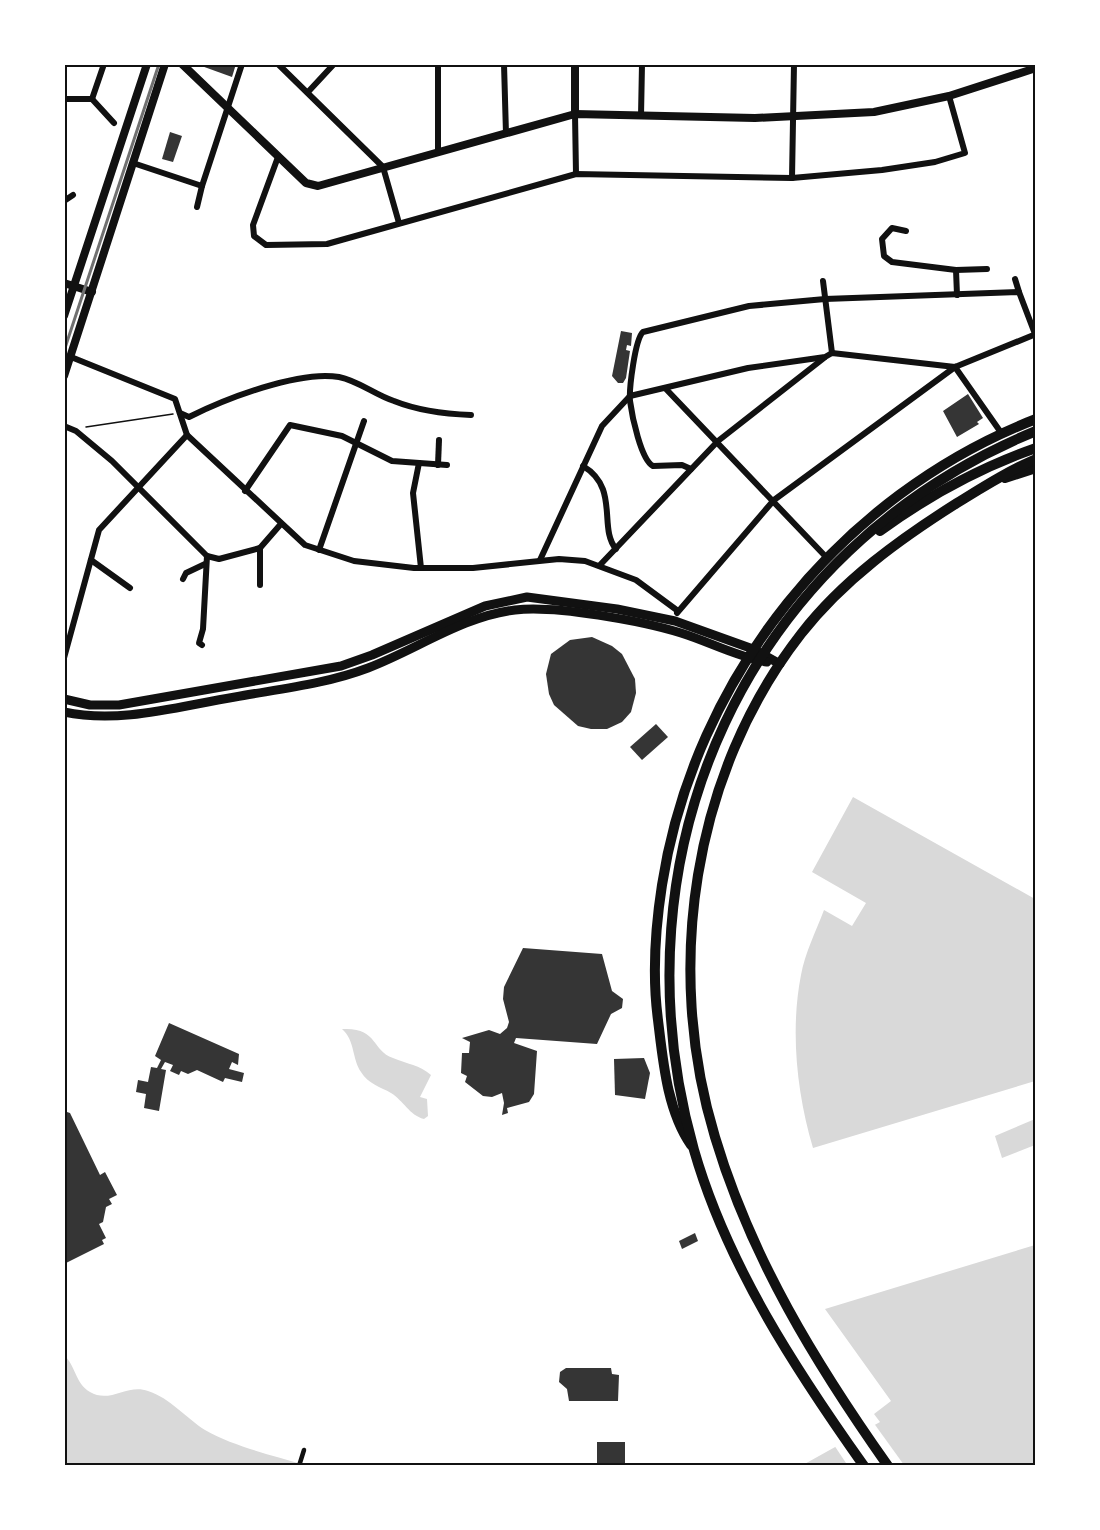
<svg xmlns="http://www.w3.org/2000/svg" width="1100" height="1530" font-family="'Fira Sans Condensed',sans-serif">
	<rect width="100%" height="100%" fill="#fff"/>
	<!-- water -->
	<g fill="#d9d9d9">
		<path d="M853 797 1035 899V1081L813 1148C797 1094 790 1031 801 975 805 953 816 931 824 910L852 926 866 903 812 872Z"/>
		<path d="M342 1029C378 1027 371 1050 393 1058 407 1064 420 1065 431 1075L420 1097 427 1099 428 1116 424 1119C409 1115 404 1101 391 1093 381 1087 368 1084 361 1072 352 1059 355 1040 342 1029Z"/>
		<polygon points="1035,1119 1035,1145 1002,1158 995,1136"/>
		<polygon points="1035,1245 1035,1465 801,1466 880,1422 874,1414 891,1401 825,1309"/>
		<path d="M64 1355C76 1366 75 1383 90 1392 110 1404 128 1383 148 1391 170 1398 186 1418 205 1430 235 1447 272 1455 305 1465H65Z"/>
	</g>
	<!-- pier -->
	<polygon fill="#fff" points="873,1422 904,1465 848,1466 834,1445"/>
	<!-- building -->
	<g fill="#353535">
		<polygon points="196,64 236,64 232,77"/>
		<polygon points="170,132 182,136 173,162 162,159"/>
		<polygon points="621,331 632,333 631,346 627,345 626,350 630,351 626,378 623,383 618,383 612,376"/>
		<polygon points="968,394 983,418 977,422 979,424 957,437 943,411"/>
		<polygon points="592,637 612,646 622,654 635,679 636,693 631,712 622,722 607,729 591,729 578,726 554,705 549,694 546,674 551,654 570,640"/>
		<polygon points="656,724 668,737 642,760 630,747"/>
		<polygon points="523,948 602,954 612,991 623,999 622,1008 611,1014 597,1044 516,1038 514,1043 537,1051 534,1094 529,1102 507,1108 508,1113 502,1115 504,1103 502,1093 492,1097 483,1096 465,1082 467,1076 461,1073 462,1053 469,1053 470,1042 462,1038 489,1030 500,1034 507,1028 509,1022 503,999 504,987"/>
		<polygon points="169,1023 239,1054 238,1065 232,1062 229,1069 244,1073 242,1082 225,1078 223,1082 197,1070 188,1074 181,1071 179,1075 170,1071 173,1065 165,1062 161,1069 166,1070 159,1111 144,1108 146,1094 136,1092 138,1080 148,1082 151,1067 157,1068 161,1060 155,1056"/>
		<polygon points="644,1058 650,1073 645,1099 615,1095 614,1059"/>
		<polygon points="64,1111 70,1113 100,1175 105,1172 117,1195 109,1199 112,1204 106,1207 103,1222 99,1224 106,1238 102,1240 104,1244 64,1264"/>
		<polygon points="695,1233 698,1241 682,1249 679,1241"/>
		<polygon points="566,1368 611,1368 612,1374 619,1375 618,1401 569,1401 567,1389 559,1382 560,1372"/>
		<rect x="597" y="1442" width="28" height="24"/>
	</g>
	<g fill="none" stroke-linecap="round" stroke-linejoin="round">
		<!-- path -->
		<polyline stroke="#111" stroke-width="1.5" points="86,427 173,414"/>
		<!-- pedestrian -->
		<polyline stroke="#111" stroke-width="4.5" points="299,1466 304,1450"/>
		<!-- minor -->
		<g stroke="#111" stroke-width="6">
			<polyline points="278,64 383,167 399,223"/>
			<polyline points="504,64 506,134"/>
			<polyline points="308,92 334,64"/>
			<polyline points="64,99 92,99 114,123"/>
			<polyline points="92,99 104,64"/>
			<polyline points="575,114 576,174"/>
			<polyline points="641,116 642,64"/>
			<polyline points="438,152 438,64"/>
			<polyline points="278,157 253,225 254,236 266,245 327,244 576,174 792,178 882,170 935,162 965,153 949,96"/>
			<polyline points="133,163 202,186 242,64"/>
			<polyline points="792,178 794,64"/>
			<polyline points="64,201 73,195"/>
			<polyline points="197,207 202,186"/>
			<polyline points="906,231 892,228 882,239 884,256 892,262 956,270 987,269"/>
			<polyline points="956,270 957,295"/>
			<polyline points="1015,279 1019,292"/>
			<polyline points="823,281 832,353"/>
			<polyline points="71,357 175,399 187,435 305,545 354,561 414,568 473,568 559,559 585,561 636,580 678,611"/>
			<polyline points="955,367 1002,434"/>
			<polyline points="666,389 827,558"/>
			<path d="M180 413 189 417C225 399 299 370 339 377 359 381 375 395 394 401 419 411 444 414 471 415"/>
			<polyline points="64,426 76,431 112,461 207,556 219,559 260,548 280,525"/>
			<polyline points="419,463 413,493 421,568"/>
			<polyline points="438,465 439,440"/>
			<path d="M583 466C620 488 598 528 616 549"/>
			<path d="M691 469 682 465 653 466C641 460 632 416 630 401 629 389 635 339 643 332L749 306 825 299 1019 292 1035 334"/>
			<polyline points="245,491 290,425 342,436 392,461 447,465"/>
			<polyline points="319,550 364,421"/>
			<polyline points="91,560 130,588"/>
			<polyline points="540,560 602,426 630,396 748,368 825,357 832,353 955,367 1036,334"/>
			<polyline points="600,565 718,441 824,358"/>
			<polyline points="183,579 186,573 205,564"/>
			<polyline points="260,585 260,548"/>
			<polyline points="677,613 774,500 955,367"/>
			<polyline points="202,645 199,643 203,629 207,556"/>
			<polyline points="64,658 99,530 187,435"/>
		</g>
		<!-- tertiary -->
		<g stroke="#111" stroke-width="8">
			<polyline points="182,64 306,183 318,186 575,114 755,118 874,112 949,96 1036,68"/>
			<polyline points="575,64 575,114"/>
		</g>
		<!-- secondary -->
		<g stroke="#111" stroke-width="8">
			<polyline points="64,283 92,292"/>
			<polyline points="64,316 147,64"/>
			<polyline points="64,376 165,64"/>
		</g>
		<!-- primary -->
		<g stroke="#111" stroke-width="9">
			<polyline points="64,699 90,705 119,705 341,666 372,655 485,606 527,597 617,609 675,621 753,649 780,664"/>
			<path d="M64 712C121 724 179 706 235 697 279 689 326 684 368 668 416 650 463 616 515 610 555 605 642 621 681 633 710 642 737 657 767 662"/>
		</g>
		<!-- trunk -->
		<g stroke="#111" stroke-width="10">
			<polyline points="1005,478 1036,468"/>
			<path d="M880 531C928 496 979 468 1036 448"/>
			<path d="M691 1145C667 1110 663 1061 658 1020 652 975 655 930 662 885 694 678 840 495 1036 419"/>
			<path d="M864 1466C796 1370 727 1265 694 1150 610 852 746 550 1036 431"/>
			<path d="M888 1466C816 1364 751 1258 715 1137 664 969 692 774 801 634 843 580 900 539 957 503 983 487 1008 471 1036 459"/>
		</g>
		<!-- rail -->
		<polyline stroke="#707070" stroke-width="3" points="64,351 159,64"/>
	</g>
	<!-- border -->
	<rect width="1100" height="1530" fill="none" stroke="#ffffff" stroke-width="132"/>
	<rect x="66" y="66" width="968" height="1398" fill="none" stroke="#111" stroke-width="2"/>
</svg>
